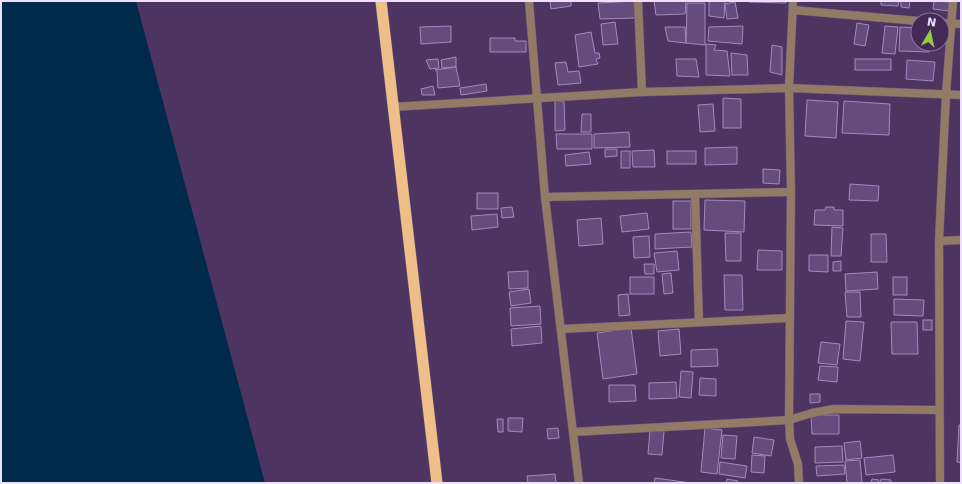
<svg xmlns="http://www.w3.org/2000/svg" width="962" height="484" font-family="'DejaVu Sans',sans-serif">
	<rect width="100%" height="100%" fill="#4d3461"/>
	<!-- water -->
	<polygon fill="#002a4c" points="1,1 136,1 265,483 1,483"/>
	<!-- building -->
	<g fill="#664c7c" stroke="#a589bd">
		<polygon points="550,1 571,1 571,6 551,9"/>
		<polygon points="636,1 637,18 600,19 598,3"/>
		<polygon points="654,1 686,1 685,14 656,15"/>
		<polygon points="709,1 725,1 724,18 709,16"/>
		<polygon points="749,1 786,1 786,3 749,2"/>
		<polygon points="881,1 899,1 898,6 881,5"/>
		<polygon points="901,1 910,1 909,8 901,7"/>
		<polygon points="934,1 949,2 948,11 933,9"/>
		<polygon points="735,2 738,18 727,19 725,4"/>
		<polygon points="687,3 705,3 705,45 686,43"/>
		<polygon points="615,22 618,44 603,45 601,24"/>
		<polygon points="857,23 869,25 865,46 854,44"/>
		<polygon points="451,26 451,42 421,44 420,27"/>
		<polygon points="743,26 742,44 708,41 709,27"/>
		<polygon points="885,26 898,27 895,54 882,53"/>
		<polygon points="665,27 685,27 686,43 668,41"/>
		<polygon points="900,27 918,28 918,44 929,44 929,52 899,51"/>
		<polygon points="591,32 595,53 599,53 600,58 596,59 598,64 579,67 575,35"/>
		<polygon points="490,38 515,38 515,41 526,41 526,52 490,52"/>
		<polygon points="706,44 716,45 714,50 727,51 730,76 706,75"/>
		<polygon points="772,45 782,47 782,75 770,72"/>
		<polygon points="731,53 747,55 748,75 732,75"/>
		<polygon points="456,57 456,67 442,68 441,60"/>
		<polygon points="438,59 439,68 430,69 426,60"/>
		<polygon points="676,59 696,59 699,77 677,76"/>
		<rect x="855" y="59" width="36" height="11"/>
		<polygon points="907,60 935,62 933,81 906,79"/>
		<polygon points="566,62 568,72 579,71 581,83 558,85 555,63"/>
		<polygon points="456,67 460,86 438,88 437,71 435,70"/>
		<polygon points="486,84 487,91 461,95 460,88"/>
		<polygon points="433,86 435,95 422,95 421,89"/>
		<polygon points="723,98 741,99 741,128 723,128"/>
		<polygon points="807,100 838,102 836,138 805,136"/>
		<polygon points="555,101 564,101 565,130 555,131"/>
		<polygon points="844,101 890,104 889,135 842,133"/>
		<polygon points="713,104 715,131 700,132 698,105"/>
		<polygon points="582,114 591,114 591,132 581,132"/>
		<polygon points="629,132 630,147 594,148 594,134"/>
		<polygon points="556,134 592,134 592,149 557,149"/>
		<polygon points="737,147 737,164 705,165 705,148"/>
		<polygon points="605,149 617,149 617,156 605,157"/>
		<polygon points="654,150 655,167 633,167 632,151"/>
		<rect x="621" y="151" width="9" height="17"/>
		<rect x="667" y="151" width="29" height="13"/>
		<polygon points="589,152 591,164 566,166 565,155"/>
		<polygon points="763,169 780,170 779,184 763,183"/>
		<polygon points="850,184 879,186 878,201 849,200"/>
		<rect x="477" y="193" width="21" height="16"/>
		<polygon points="705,200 745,201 744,232 704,230"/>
		<rect x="673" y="201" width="18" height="28"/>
		<polygon points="512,207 514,217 502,218 501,208"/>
		<polygon points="826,207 834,207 834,210 843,210 843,226 814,225 815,210 825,210"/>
		<polygon points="647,213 649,229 622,232 620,216"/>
		<polygon points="497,214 498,227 472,230 471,216"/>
		<polygon points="601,218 603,244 579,246 577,220"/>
		<polygon points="832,227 843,228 841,256 831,256"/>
		<polygon points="691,232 692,247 655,249 655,234"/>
		<polygon points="725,233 741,233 741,261 726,261"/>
		<polygon points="871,234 886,234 887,262 871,262"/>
		<polygon points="649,236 650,257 634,258 633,237"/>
		<polygon points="758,250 782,251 782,270 757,270"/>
		<polygon points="677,251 679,270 657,272 654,253"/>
		<polygon points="809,255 828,255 828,272 809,271"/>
		<polygon points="841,261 841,271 833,271 833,262"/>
		<polygon points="644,264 654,264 654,274 645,274"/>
		<polygon points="528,271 528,288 509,289 508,272"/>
		<polygon points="877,272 878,289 846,291 845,274"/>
		<polygon points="671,273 673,293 664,294 662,274"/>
		<polygon points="724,275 742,275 743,310 725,310"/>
		<rect x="630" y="277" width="24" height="17"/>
		<rect x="893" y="277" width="14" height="18"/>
		<polygon points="529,289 531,303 511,306 509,292"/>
		<polygon points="845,292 860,292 861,317 847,317"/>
		<polygon points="628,294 630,315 619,316 618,295"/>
		<polygon points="894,299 924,300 923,316 894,315"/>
		<polygon points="540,306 541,324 511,326 510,308"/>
		<rect x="923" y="320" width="9" height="10"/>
		<polygon points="846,321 864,322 860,361 843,359"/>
		<polygon points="891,322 917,322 918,354 892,354"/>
		<polygon points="541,326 542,343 512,346 511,329"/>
		<polygon points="631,328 637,374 603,379 597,333"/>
		<polygon points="679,329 681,354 660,356 658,331"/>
		<polygon points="821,342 840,344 837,365 818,363"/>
		<polygon points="717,349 718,366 691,367 691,350"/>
		<polygon points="820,366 838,367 837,382 818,380"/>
		<polygon points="681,371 693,372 691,398 679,397"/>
		<polygon points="700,378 716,379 716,396 699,395"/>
		<polygon points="676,382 677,398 649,399 649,383"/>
		<polygon points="609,385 635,385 636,401 609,402"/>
		<polygon points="810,394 820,394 820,402 810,403"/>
		<polygon points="811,415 839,415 839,434 812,434"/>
		<polygon points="508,418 523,418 522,432 508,431"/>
		<polygon points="497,419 503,419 503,432 498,432"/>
		<polygon points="959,425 961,425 961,463 957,462"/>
		<polygon points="558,428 559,438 548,439 547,429"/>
		<polygon points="705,428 722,430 717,474 701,472"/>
		<polygon points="650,430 664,431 662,455 648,454"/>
		<polygon points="723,435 737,436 735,459 721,458"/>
		<polygon points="754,437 774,440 771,456 752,453"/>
		<polygon points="860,441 862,458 846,460 844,443"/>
		<polygon points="842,446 843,462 815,463 815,447"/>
		<polygon points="752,455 765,456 764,473 751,472"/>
		<polygon points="893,455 895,472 866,475 864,458"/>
		<polygon points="860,460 862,483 847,483 845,461"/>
		<polygon points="720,462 747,466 745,478 719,474"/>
		<polygon points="844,465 845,474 817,476 816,466"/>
		<polygon points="555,474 556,483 528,483 527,476"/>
		<polygon points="655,478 691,483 654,483"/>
		<polygon points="727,479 738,481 737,483 726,483"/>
		<polygon points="872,479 879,480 878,483 871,483"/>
		<polygon points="881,479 891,480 891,483 880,483"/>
	</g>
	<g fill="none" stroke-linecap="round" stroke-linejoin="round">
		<!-- minor casing -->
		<g stroke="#6a537d" stroke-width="9">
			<g id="minor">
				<polyline points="529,1 545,197 579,483"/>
				<polyline points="638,1 642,92"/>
				<polyline points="793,1 789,88 791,192 789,420 790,439 798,464 799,483"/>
				<polyline points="793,10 918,21"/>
				<polyline points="942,23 961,24"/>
				<polyline points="392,107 642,92 789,88 961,95"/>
				<polyline points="695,194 699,322"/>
				<polyline points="545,197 791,192"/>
				<polyline points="939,241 961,240"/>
				<polyline points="561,329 790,318"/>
				<polyline points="573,432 789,420 812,413 834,409 939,410"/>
				<polyline points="940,483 939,241 946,94 953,1"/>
			</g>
		</g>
		<!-- trunk casing -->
		<g stroke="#6a537d" stroke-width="12">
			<polyline id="trunk" points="381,1 437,483"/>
		</g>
		<!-- minor -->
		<use href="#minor" stroke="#917b64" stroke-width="8"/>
		<!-- trunk -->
		<use href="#trunk" stroke="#f0be88" stroke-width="11"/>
	</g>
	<!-- border -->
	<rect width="962" height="484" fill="none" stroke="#efe1fd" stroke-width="4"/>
	<!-- north arrow -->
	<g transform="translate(930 32) rotate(9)"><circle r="19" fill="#432956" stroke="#887399"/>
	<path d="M0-3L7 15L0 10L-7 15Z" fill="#93cc3d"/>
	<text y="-6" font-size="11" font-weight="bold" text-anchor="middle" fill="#efe1fd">N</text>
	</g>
</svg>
